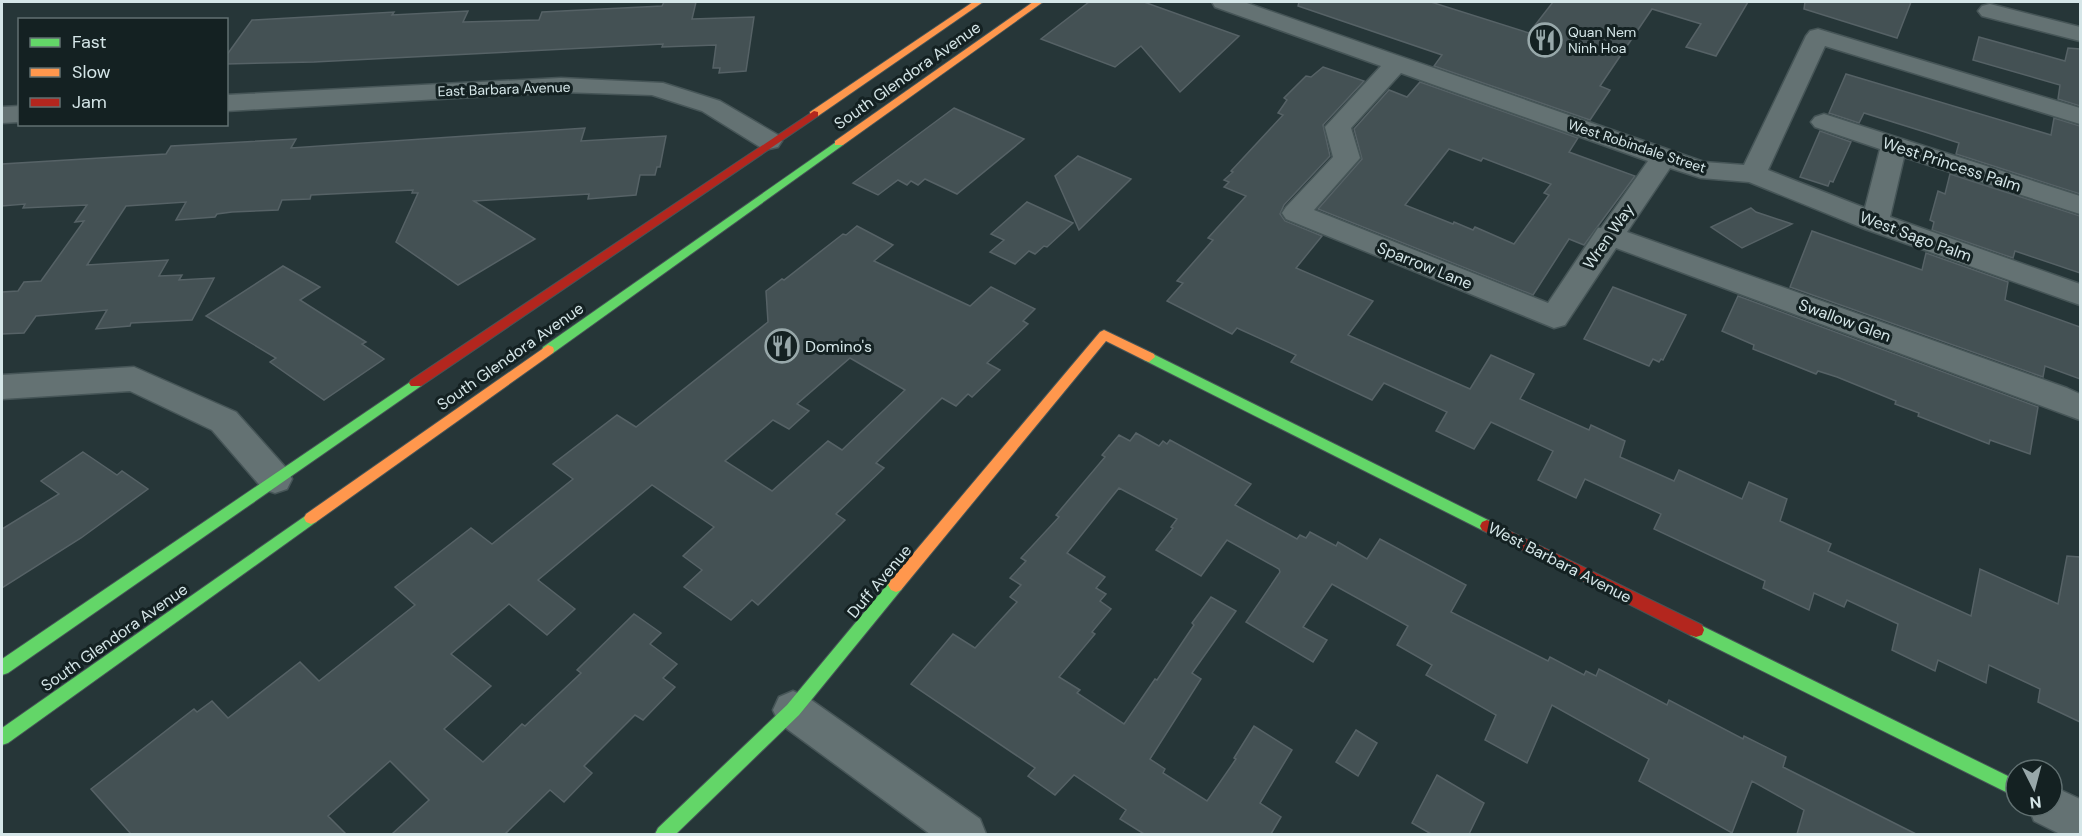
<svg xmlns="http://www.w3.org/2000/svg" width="2082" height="836" font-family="'DM Sans',sans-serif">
	<rect width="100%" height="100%" fill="#263638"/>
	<!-- building -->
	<g fill="#445154" stroke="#566266" stroke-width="1.5" fill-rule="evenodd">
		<polygon points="664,2 696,2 692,19 754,17 746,71 719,73 720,68 713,68 716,45 662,47 663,44 314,62 226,64 226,56 252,20 394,12 392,15 468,11 463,22 539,20 542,12 662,6"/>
		<polygon points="1089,2 1144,2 1239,36 1180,92 1141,46 1115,67 1041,39"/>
		<polygon points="1299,2 1431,2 1529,33 1553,2 1748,2 1716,56 1686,47 1701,24 1652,9 1600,86 1610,90 1590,120 1434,66 1442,55 1298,6"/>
		<polygon points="1805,2 1911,2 1897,38 1804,9"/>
		<polygon points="1979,37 2065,61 2068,48 2080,49 2080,106 2058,99 2060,85 1973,60"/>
		<polygon points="1323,67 1364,81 1323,125 1330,156 1284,205 1280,214 1285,221 1322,236 1296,268 1373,301 1348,335 1470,389 1491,355 1534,374 1520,399 1589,430 1591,425 1625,441 1620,457 1674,481 1679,470 1742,499 1749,482 1787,499 1780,521 1831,544 1828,551 1971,616 1980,569 2058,604 2067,556 2080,557 2080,722 2038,702 2040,689 1989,665 1986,683 1938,660 1935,671 1892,650 1898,624 1847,600 1844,607 1814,593 1809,610 1763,588 1765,581 1654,529 1661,514 1585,479 1576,498 1538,480 1553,451 1491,422 1474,449 1436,431 1447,412 1384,383 1372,400 1291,362 1296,355 1237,328 1232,334 1167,301 1183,283 1177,281 1213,240 1208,238 1246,196 1224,187 1229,182 1224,180 1233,172 1231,171 1283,115 1278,113 1287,100 1284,98 1306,76 1311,77"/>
		<polygon points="1846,74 2051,135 2054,118 2080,126 2080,194 1956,154 1959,143 1925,132 1864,113 1859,123 1829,113"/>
		<path d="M1420 82 1578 138 1569 152 1635 176 1584 245 1569 239 1533 295 1318 209 1362 159 1354 129 1389 90 1407 97ZM1449 149 1481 161 1483 158 1551 184 1544 193 1549 195 1514 244 1475 227 1473 230 1454 222 1453 224 1405 205Z"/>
		<polygon points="954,108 1024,139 957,194 925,179 918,185 911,181 907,185 898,180 878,195 853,183"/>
		<polygon points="585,128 581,141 666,136 660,167 657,167 655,175 640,175 636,195 588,199 589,194 474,201 535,239 458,285 396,242 418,193 412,193 413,190 311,195 310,199 282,200 278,210 232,212 217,214 215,217 176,220 186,202 126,206 87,265 168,260 159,276 182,275 179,280 214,278 192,320 131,323 130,326 96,329 107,310 36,316 24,333 2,334 2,292 18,291 24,282 41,281 84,221 75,222 87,205 23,208 25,204 2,206 2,164 166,154 171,146 296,139 291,148"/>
		<polygon points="1820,131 1851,142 1833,182 1830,181 1828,186 1800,177"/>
		<polygon points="1078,156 1131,179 1079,230 1055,176"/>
		<polygon points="1950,174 2080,216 2080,273 2015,251 2013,258 1932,230 1934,222 1930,220 1938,191 1945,194"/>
		<polygon points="1027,202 1073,223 1047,247 1044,246 1035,254 1029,251 1015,264 990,252 1004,240 991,234"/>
		<polygon points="1751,208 1756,212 1792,224 1742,248 1711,227"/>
		<path d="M857 226 893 245 874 261 970 306 991 287 1035 309 1023 321 1028 324 987 363 1000 370 972 397 968 394 956 406 942 398 876 463 884 468 836 514 845 520 758 605 752 600 731 620 684 587 702 570 683 556 714 527 652 485 538 580 575 609 547 635 509 604 451 654 491 686 444 729 483 762 522 724 525 726 581 673 577 670 634 614 661 633 650 644 677 664 663 678 675 687 643 720 635 715 584 766 592 773 564 802 550 790 505 834H392L429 800 390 761 328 816 346 834H131L91 789 194 709 197 712 212 701 228 718 300 662 319 681 415 605 395 587 471 528 492 544 573 479 553 464 617 415 636 427 768 322 766 291 782 279 784 280 843 234 846 235ZM850 358 905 390 842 450 828 441 772 491 725 461 773 420 789 429 809 411 797 404Z"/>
		<polygon points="1812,231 1922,270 1926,253 2008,282 2005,300 2080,327 2080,379 2045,366 2043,377 1790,287"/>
		<polygon points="283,266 320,287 300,300 366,342 362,344 384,359 324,400 270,362 276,358 206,316"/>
		<polygon points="1613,287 1686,315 1663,360 1661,359 1659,362 1653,359 1649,366 1584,339"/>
		<polygon points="1738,296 2038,407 2030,454 1990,440 1989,444 1918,416 1919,413 1895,404 1896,401 1837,377 1818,371 1816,374 1753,349 1754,345 1722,331"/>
		<polygon points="1136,433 1159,446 1163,441 1167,444 1170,440 1251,484 1235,505 1297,539 1300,535 1306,538 1310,532 1336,546 1338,542 1367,559 1380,539 1466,585 1451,612 1548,661 1550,657 1584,675 1586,671 1596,676 1599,669 1667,705 1669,700 1743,739 1744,736 1786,757 1783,767 1916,834 1797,834 1804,810 1752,781 1732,833 1639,781 1649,759 1552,705 1527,763 1485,740 1496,715 1426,675 1432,665 1397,645 1408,626 1332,584 1303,627 1327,640 1313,662 1246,622 1280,572 1279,569 1227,540 1201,576 1156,550 1173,528 1171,527 1177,519 1119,488 1067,553 1105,577 1096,588 1106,594 1100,601 1111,609 1092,632 1095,634 1059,677 1080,690 1077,693 1124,724 1155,679 1157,680 1194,625 1192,623 1211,597 1236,611 1192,673 1201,679 1150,759 1165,769 1163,773 1207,801 1236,759 1234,758 1254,726 1292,750 1260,803 1281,817 1271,834 1144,834 1120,819 1126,810 1074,775 1055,795 1028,776 1035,768 911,684 953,634 975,648 1017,602 1010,597 1021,585 1010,578 1026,561 1021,558 1059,517 1056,515 1105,457 1102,455 1119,435 1130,441"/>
		<polygon points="83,452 117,475 122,471 148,489 81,538 2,588 2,529 59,494 41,481"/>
		<polygon points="1356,730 1377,743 1358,776 1336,762"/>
		<polygon points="1437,775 1484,803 1469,834 1431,834 1412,823"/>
	</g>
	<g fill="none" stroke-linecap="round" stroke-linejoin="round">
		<!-- street casing -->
		<g stroke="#465557" stroke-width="3">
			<g id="street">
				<path d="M1212 2H1244L1704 162 1744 165 1806 36 1810 31 1818 29 2080 108V124L1825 46 1768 170 1865 208 1880 149 1815 127 1811 122 1815 117 1824 114 2080 196V214L1904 157 1890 217 2080 284V305L1865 229 1749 182 1701 178 1670 168 1627 232 2067 388 2080 394V420L1616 248 1565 325 1554 328 1286 219 1282 213 1286 207 1333 157 1325 127 1381 66 1215 7ZM1401 73 1648 161 1601 228H1598L1548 303 1314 210 1360 158 1351 128Z"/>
				<polygon points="1990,4 2080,27 2080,41 1982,16 1978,11 1982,6"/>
				<polygon points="561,78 663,83 720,101 778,135 782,141 778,147 769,149 760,147 702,111 652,95 561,92 226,111 226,95"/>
				<polygon points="20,106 20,122 2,123 2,107"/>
				<polygon points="134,367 236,412 287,469 292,479 287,489 275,493 263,489 212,430 130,391 2,399 2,375"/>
				<polygon points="793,691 807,697 980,819 986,834 930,834 779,723 773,710 779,697"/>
				<polygon points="2052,786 2080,799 2080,834 2060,834 2034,821 2028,806 2052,806"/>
			</g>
		</g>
		<!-- fast casing -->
		<g stroke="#465557" stroke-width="2">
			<g id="fast">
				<polygon points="839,140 843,141 843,145 553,353 543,353 542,350 543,347"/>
				<polygon points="1149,352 1492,522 1494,526 1492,530 1487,532 1482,530 1144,360 1143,357"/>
				<polygon points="416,378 421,380 423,383 421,386 8,673 2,675 2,659"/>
				<polygon points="311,512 316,514 318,518 316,522 8,743 2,745 2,728"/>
				<polygon points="896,578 901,580 904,585 901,590 799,715 676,834 655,834 658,828 787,705 891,580"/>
				<polygon points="1696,623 2016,780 2016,797 1690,635 1688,630 1690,625"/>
			</g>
		</g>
		<!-- slow casing -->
		<g stroke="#465557" stroke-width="2">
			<g id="slow">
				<polygon points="973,2 983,2 818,116 810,116 810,112"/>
				<polygon points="1033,2 1043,2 843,145 835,145 835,141"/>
				<polygon points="1104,330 1154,354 1155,357 1149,362 1144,360 1106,341 901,590 896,592 891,590 888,585 891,580 1100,332"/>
				<polygon points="548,345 553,347 554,350 553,353 316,522 311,524 306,522 304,518 306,514"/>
			</g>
		</g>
		<!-- jam casing -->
		<g stroke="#465557" stroke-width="2">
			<g id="jam">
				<polygon points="814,111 818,112 818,116 421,386 411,386 409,383 411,380"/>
				<polygon points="1487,520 1702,625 1704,630 1702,635 1696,637 1690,635 1482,530 1480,526 1482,522"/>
			</g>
		</g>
		<!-- street -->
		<use href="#street" fill="#647273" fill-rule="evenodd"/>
		<!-- fast -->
		<use href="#fast" fill="#63d668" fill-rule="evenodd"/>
		<!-- slow -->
		<use href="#slow" fill="#ff974d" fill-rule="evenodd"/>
		<!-- jam -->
		<use href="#jam" fill="#b3261e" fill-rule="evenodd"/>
	</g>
	<!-- icons -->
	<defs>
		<g id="restaurant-ring" transform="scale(1.725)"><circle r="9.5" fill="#142122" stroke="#98a8aa" stroke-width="1.5"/><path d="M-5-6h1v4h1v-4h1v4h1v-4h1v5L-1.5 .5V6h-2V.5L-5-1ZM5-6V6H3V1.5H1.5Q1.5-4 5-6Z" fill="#98a8aa"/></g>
	</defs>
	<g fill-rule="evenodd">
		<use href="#restaurant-ring" x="1545" y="40"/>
		<use href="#restaurant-ring" x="782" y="346"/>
	</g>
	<g text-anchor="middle" stroke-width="6" stroke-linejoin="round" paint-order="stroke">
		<!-- far-poi labels -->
		<g font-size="14" fill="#d5e6e8" stroke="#142122" text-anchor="start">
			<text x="1568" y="37">Quan Nem<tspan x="1568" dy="16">Ninh Hoa</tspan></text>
		</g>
		<!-- far-street labels -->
		<g font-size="14" fill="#d5e6e8" stroke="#142122">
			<text transform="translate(504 89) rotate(-2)" y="5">East Barbara Avenue</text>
			<text transform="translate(1637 146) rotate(18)" y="5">West Robindale Street</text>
		</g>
		<!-- street labels -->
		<g font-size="16" fill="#d5e6e8" stroke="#142122">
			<text transform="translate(907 75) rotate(-35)" y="6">South Glendora Avenue</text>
			<text transform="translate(1952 164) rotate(18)" y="6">West Princess Palm</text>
			<text transform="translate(1608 236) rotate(-55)" y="6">Wren Way</text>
			<text transform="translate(1916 236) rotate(20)" y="6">West Sago Palm</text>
			<text transform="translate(1425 265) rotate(22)" y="6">Sparrow Lane</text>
			<text transform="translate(1845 320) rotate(20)" y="6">Swallow Glen</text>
			<text transform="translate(510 356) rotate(-35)" y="6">South Glendora Avenue</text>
			<text transform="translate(1560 562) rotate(27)" y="6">West Barbara Avenue</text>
			<text transform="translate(879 581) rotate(-50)" y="6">Duff Avenue</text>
			<text transform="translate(114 637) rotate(-35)" y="6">South Glendora Avenue</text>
		</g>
		<!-- poi labels -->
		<g font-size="16" fill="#d5e6e8" stroke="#142122" text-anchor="start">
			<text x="805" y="352">Domino's</text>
		</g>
	</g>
	<!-- border -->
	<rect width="2082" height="836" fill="none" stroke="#d5e6e8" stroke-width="6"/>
	<!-- legend -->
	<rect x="18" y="18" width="210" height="108" fill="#142122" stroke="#617071" stroke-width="1.5"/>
	<rect x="30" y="38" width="30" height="9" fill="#63d668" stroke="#617071" stroke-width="1.5"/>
	<text x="72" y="48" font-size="18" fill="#d5e6e8">Fast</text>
	<rect x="30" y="68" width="30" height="9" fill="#ff974d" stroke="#617071" stroke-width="1.5"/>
	<text x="72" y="78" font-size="18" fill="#d5e6e8">Slow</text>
	<rect x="30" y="98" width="30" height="9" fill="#b3261e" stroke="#617071" stroke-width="1.5"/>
	<text x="72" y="108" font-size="18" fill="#d5e6e8">Jam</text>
	<!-- north arrow -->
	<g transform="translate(2034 788) rotate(174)"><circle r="28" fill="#142122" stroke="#617071" stroke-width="1.5"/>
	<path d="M0-4.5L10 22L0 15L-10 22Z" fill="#98a8aa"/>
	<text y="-9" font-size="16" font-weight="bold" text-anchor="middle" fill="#d5e6e8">N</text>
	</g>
</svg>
